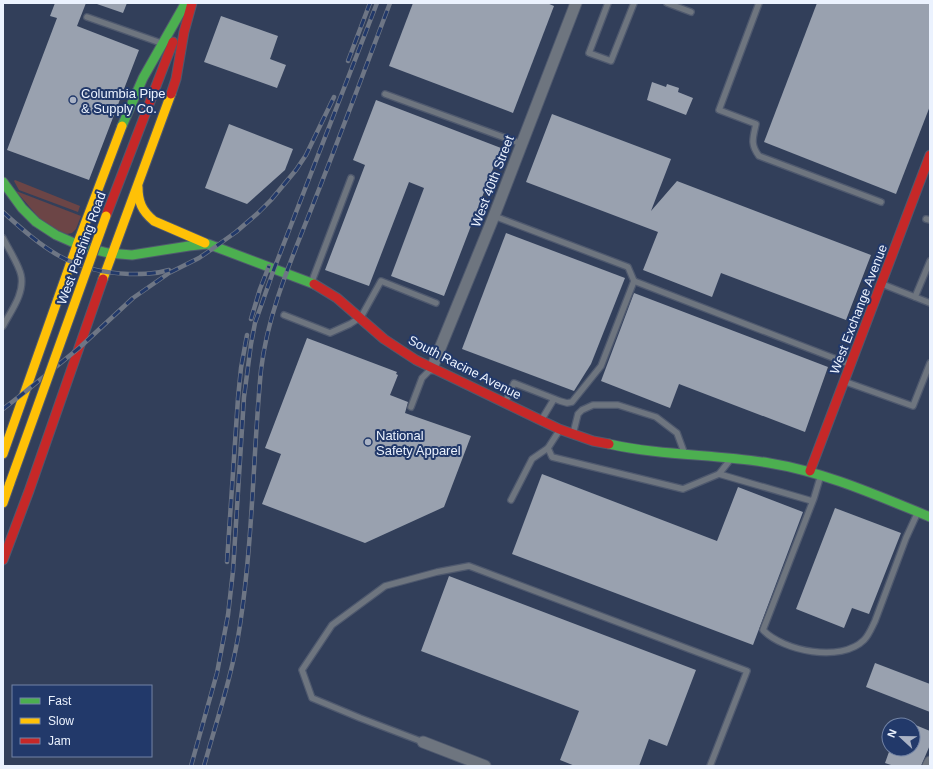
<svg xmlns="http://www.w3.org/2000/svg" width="933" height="769" font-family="Arial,sans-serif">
	<rect width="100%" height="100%" fill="#323f5a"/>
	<!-- green -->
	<g fill="#6c4546">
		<polygon points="15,180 80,206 78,212 19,190 14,181"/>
		<polygon points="16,191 81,216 76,229 72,233 67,234 46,226"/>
	</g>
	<!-- building -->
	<g fill="#99a1af">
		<polygon points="55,3 86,3 77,26 139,50 89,180 7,150 57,18 50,16"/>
		<polygon points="97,3 127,3 123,13 97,4"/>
		<polygon points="413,3 547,3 554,6 513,113 389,66"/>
		<polygon points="817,3 930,3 930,106 896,194 764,142"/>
		<polygon points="221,16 278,36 270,59 286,65 277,88 204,62"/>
		<polygon points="652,82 666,87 667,84 679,88 678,92 693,98 686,115 647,100"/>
		<polygon points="376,100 501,148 444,296 391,276 424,188 409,182 369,286 325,270 365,165 353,160"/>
		<polygon points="552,114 671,159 651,211 677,181 871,255 846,320 721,273 712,297 643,270 658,232 526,182"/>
		<polygon points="229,124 293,149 285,170 247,204 205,188"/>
		<polygon points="506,233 625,278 591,364 574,391 462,349"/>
		<polygon points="634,293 828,367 805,432 679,384 670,408 601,381"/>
		<polygon points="307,338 397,372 396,374 398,375 390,395 408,402 405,413 471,436 444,507 365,543 262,504 281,454 265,448"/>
		<polygon points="542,474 717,541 738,487 803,512 753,645 512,554"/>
		<polygon points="835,508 901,533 869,614 852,608 844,628 796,609"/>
		<polygon points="449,576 696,670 667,746 649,739 639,766 575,766 560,760 579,711 421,651"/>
		<polygon points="875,663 930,684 930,712 866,687"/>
		<polygon points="913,724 930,731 930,745 921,766 894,766 885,763 890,749 913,749"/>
	</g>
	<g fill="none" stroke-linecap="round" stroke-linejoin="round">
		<!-- lane casing -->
		<g stroke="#4f596e" stroke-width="8">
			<g id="lane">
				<polyline points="608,3 589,53 611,61 634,3"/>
				<polyline points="667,3 691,12"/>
				<path d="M759 3 719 110 756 124C753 138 750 144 759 156L881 202"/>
				<polyline points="87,17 161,43"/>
				<polyline points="385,94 522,144"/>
				<polyline points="494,216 628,267 634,281 601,366 572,402 567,403 560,401 514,383 505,403"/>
				<polyline points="926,219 930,220"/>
				<path d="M3 238C8 248 19 265 21 275 25 293 11 311 3 326"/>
				<polyline points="312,281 351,178"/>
				<polyline points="634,281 849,364"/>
				<polyline points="882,284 930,303"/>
				<polyline points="915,297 930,261"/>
				<polyline points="284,315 330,333 350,324 361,317 381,281 436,303"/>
				<polyline points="846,382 913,406 930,363"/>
				<polyline points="411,407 422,378 431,369"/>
				<polyline points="542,419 554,399"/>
				<polyline points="559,431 548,448 552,457 683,489 719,474 730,460"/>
				<polyline points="573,434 578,414 582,410 593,405 618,405 656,417 677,433 684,452"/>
				<polyline points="719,474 812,501"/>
				<path d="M820 478 814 498 763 630C783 651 841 663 864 640 869 635 872 627 875 621L906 538 917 514"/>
				<polyline points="511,500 532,459 548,448"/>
				<polyline points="423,742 360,718 312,698 302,670 332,625 385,586 437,572 469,566 747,671 710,766"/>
			</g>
		</g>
		<!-- street casing -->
		<g stroke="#4f596e" stroke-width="13">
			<g id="street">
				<polyline points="432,368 494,216 576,3"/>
				<polyline points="423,742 485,766"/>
				<polyline points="928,766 930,762"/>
			</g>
		</g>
		<!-- fast casing -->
		<g stroke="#4f596e" stroke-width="11">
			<g id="fast">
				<polyline points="122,126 143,78 185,4"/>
				<polyline points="3,182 22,208 36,222 56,235 81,246 108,253 132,255 189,246 208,244 314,284"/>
				<path d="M609 444C662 456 716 454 769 463 825 472 878 496 930 517"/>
			</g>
		</g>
		<!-- slow casing -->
		<g stroke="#4f596e" stroke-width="11">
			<g id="slow">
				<path d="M138 187C138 202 142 211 154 221L205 243"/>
				<polyline points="103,279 171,94"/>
				<polyline points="3,454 77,245 122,126"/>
				<polyline points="3,503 10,483"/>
			</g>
		</g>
		<!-- jam casing -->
		<g stroke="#4f596e" stroke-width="11">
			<g id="jam">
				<polyline points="171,94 176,79 184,32 192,3"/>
				<polyline points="106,216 173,42"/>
				<polyline points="314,284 337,298 384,339 416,360 559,429 593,441 609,444"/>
				<polyline points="810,471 930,155"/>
				<polyline points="3,560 29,491 103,279"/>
			</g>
		</g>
		<!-- lane -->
		<use href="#lane" stroke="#6e757f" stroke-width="5.5"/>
		<!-- street -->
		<use href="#street" stroke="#6e757f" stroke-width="11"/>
		<!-- fast -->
		<use href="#fast" stroke="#4caf50" stroke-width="9"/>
		<!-- slow -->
		<use href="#slow" stroke="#ffc107" stroke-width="9"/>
		<!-- jam -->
		<use href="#jam" stroke="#c62828" stroke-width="9"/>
		<!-- rail casing -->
		<g stroke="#6e7685" stroke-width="4.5">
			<g id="rail">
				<polyline points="348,61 370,3"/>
				<path d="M3 212C44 249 71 272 129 274 143 274 156 274 169 270"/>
				<polyline points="251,319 260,289 269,266"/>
				<polyline points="3,409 25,392 79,348 133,298 169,273 199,258 215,247 236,232 258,213 271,200 296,170 306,155 334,97"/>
				<polyline points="227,562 238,398 241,368 247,335"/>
				<polyline points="191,766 217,673 228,615 233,571 244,397 251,344 255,323 274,269 377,3"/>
				<path d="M204 766C217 719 233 673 240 625 253 540 253 454 261 370 268 311 293 256 314 202 340 136 365 69 390 3"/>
			</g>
		</g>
		<!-- rail -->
		<use href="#rail" stroke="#22396a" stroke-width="3" stroke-dasharray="9" stroke-linecap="butt"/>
		<!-- slow-bridge casing -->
		<g stroke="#4f596e" stroke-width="11" stroke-linecap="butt">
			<polyline id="slow-bridge" points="10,483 106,216"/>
		</g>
		<!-- slow-bridge -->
		<use href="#slow-bridge" stroke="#ffc107" stroke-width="9"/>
	</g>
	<!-- markers -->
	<g fill="#aab3c5" stroke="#22396a" stroke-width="1.5">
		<circle cx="73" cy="100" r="4"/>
		<circle cx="368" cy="442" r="4"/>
	</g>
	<g text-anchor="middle" stroke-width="4" stroke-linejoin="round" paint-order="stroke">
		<!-- poi labels -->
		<g font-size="13" fill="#ebf2fe" stroke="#22396a" text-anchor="start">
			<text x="81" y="98">Columbia Pipe<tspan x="81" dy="15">&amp; Supply Co.</tspan></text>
			<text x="376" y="440">National<tspan x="376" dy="15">Safety Apparel</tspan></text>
		</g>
		<!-- street labels -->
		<g font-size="13" fill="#ebf2fe" stroke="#22396a">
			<text transform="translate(492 181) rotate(-69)" y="5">West 40th Street</text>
			<text transform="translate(81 248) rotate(-70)" y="5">West Pershing Road</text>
			<text transform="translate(858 309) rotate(-69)" y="5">West Exchange Avenue</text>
			<text transform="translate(465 367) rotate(27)" y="5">South Racine Avenue</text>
		</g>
	</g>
	<!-- border -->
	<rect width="933" height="769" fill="none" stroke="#ebf2fe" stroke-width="8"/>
	<!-- legend -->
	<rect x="12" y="685" width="140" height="72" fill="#22396a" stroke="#7283a5"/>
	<rect x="20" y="698" width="20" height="6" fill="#4caf50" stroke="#7283a5"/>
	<text x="48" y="705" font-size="12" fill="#ebf2fe">Fast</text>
	<rect x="20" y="718" width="20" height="6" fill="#ffc107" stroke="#7283a5"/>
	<text x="48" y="725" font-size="12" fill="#ebf2fe">Slow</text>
	<rect x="20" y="738" width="20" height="6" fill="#c62828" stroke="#7283a5"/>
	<text x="48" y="745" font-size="12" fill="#ebf2fe">Jam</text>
	<!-- north arrow -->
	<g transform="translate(901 737) rotate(292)"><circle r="19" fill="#22396a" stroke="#7283a5"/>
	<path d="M0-3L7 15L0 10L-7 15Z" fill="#aab3c5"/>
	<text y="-6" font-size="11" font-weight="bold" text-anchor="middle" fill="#ebf2fe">N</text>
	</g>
</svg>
